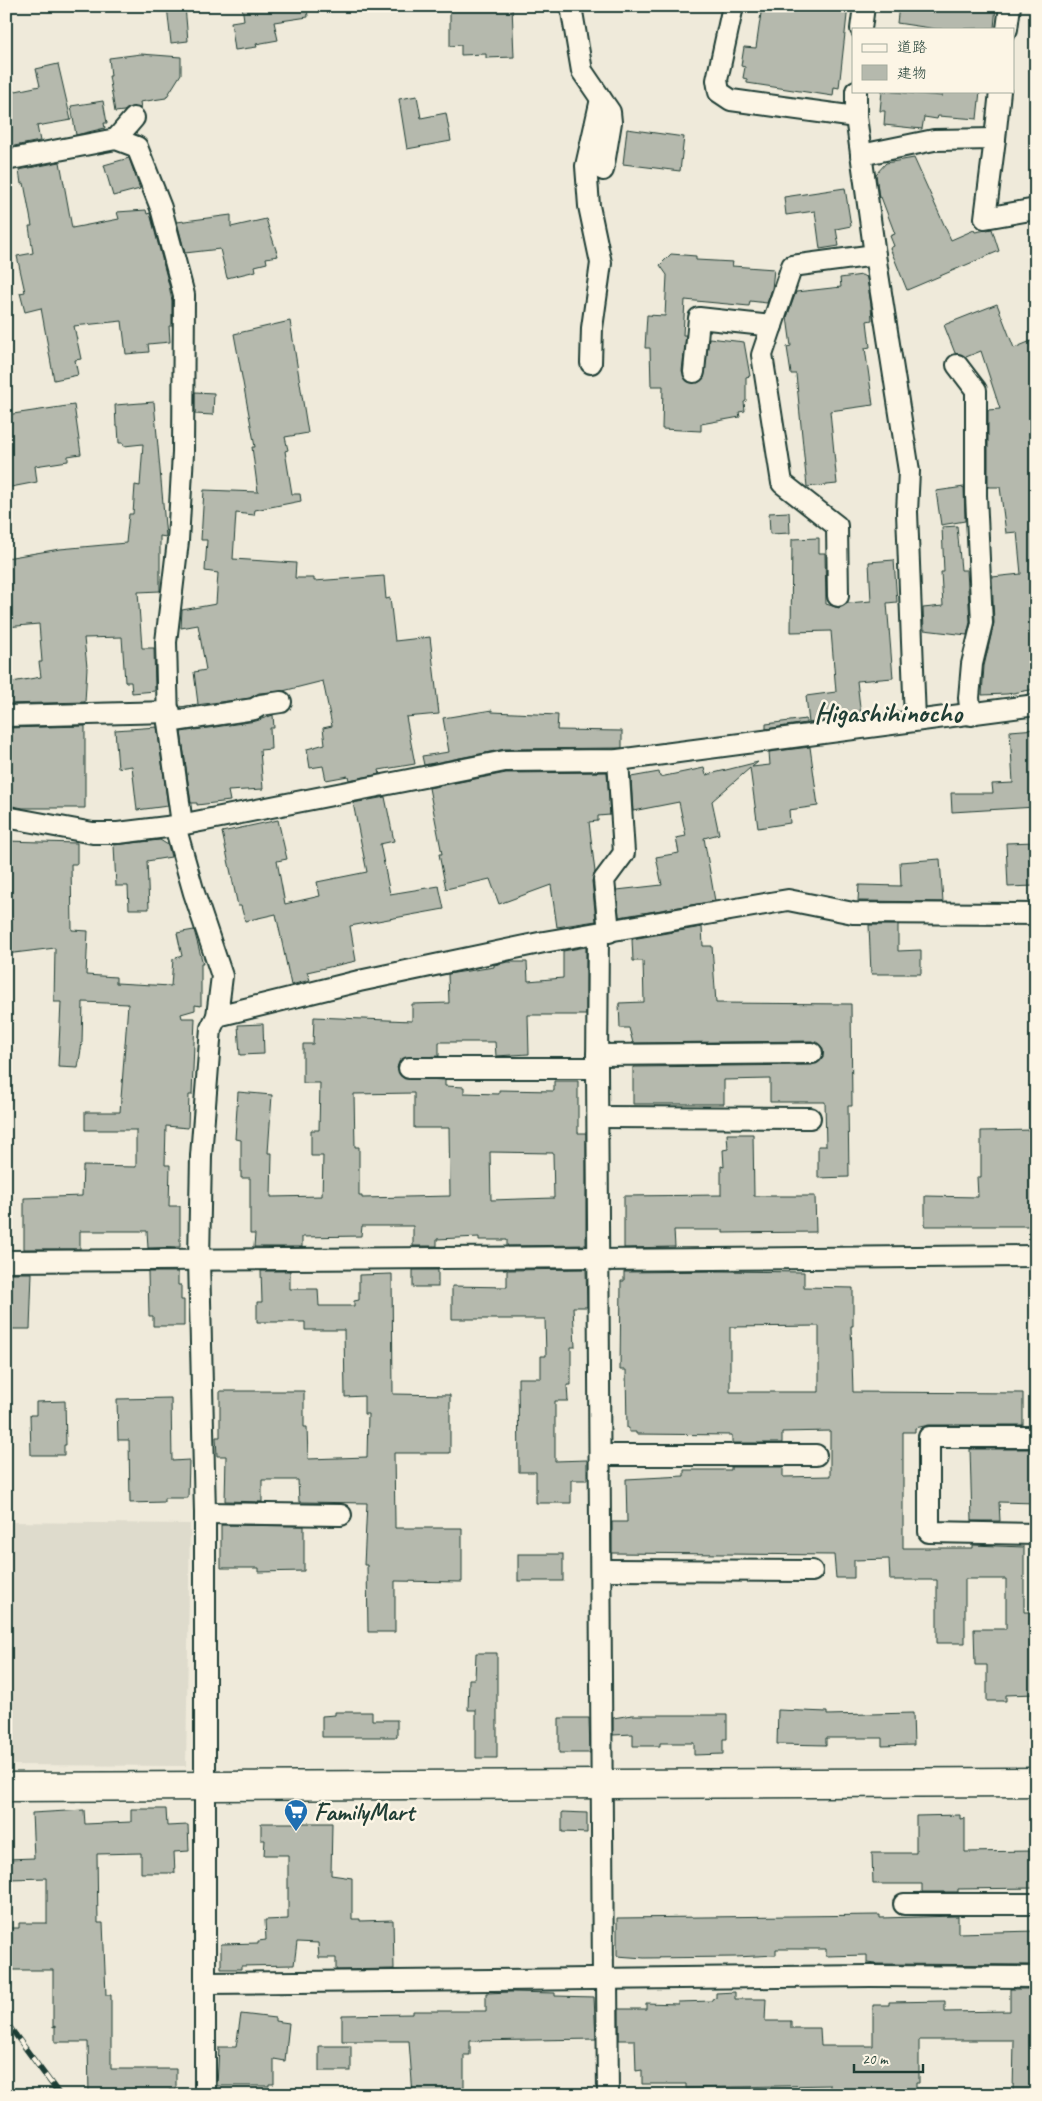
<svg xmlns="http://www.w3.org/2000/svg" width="1042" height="2101" font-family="Caveat,'Klee One',sans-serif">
	<rect width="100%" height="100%" fill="#efeada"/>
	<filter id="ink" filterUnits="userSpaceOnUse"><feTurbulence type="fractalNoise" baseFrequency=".02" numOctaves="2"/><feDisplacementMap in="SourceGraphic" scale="10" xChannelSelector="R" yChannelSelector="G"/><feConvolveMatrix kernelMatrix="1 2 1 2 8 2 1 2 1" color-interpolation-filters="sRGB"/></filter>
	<g filter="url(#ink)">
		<!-- built -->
		<polygon fill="#dedbcc" points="6,1522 190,1524 186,1766 6,1765"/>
		<!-- building -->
		<g fill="#b5b9ad" stroke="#1f3d34" fill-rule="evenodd">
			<polygon points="167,6 185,6 188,41 171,43"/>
			<polygon points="242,6 307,6 308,17 274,22 278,40 256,44 257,47 235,50 231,22 244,20"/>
			<polygon points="450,6 512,6 514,57 486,58 486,54 461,55 461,45 450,46"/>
			<polygon points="762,6 848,6 839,88 834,87 833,96 747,83 747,79 743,78 745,67 741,66 744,47 756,48"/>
			<polygon points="899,6 996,6 994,28 937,29 897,23"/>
			<polygon points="141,54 181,57 181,74 166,98 140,102 141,108 131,107 124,111 115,112 109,76 111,76 109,58"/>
			<polygon points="58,64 71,120 37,126 40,141 9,147 6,132 6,93 40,86 36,69"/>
			<polygon points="882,91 942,96 943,91 980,91 977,119 938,116 937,119 924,117 922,129 884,125 885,111 880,111"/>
			<polygon points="417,96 421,118 446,113 451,141 407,149 399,99"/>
			<polygon points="103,101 107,123 104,123 105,128 76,135 71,106"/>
			<polygon points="627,129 684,137 680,171 623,164"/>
			<polygon points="129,158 140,189 113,196 104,165"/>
			<polygon points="914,158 951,240 974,230 975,232 992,229 999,251 907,290 890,248 894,246 890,236 895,234 881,197 879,198 876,174 886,163"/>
			<polygon points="60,162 72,228 119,219 117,212 146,210 147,214 150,213 169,285 172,301 172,326 169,326 170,342 148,344 149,352 126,354 122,321 74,326 81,359 75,360 78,375 54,380 41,308 25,312 20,293 25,292 17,256 33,253 29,226 32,226 24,183 21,184 19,170"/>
			<polygon points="845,188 851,226 836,229 839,246 820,249 815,211 786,215 784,197"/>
			<polygon points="231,215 231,227 266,219 278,256 266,258 267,263 255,266 256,271 227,278 220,249 185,253 177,222"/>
			<polygon points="671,254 696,256 696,260 733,262 732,266 774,269 772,289 767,303 750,301 749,306 685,300 683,335 686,335 682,371 687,381 698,383 704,378 709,338 744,342 750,376 746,377 746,401 744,402 745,411 739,412 740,417 701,424 701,431 662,429 663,386 651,386 650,348 645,348 647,315 665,316 667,275 660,265"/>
			<polygon points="862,275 867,278 871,305 872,320 867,321 870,347 865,348 873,405 830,411 837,484 807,487 796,374 791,374 787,347 791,346 787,317 796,292 841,287 840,278"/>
			<polygon points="997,304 1014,348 1036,339 1036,689 1007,694 982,695 984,666 994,623 992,577 1021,574 1017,532 1006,533 1000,487 988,487 988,410 1000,409 981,351 966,357 955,353 944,325"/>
			<polygon points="290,321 308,433 285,437 288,450 285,451 292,494 300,494 301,501 255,510 254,515 236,513 233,559 296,563 295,578 314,578 314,581 384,576 386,599 390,598 395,641 430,637 439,714 406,717 415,764 379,770 380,774 349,780 348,776 326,780 323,766 310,768 307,749 325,744 323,728 332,726 323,681 283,691 259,693 250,698 181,707 198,704 194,672 206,670 198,625 181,628 182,610 216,604 218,573 205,571 207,540 201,540 204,490 258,492 252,447 255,447 234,334"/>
			<polygon points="195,392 214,393 213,415 195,414"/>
			<polygon points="154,402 166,537 160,536 160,591 138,592 142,648 154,648 155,691 132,693 131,682 125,682 122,637 84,638 87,667 85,702 6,704 6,683 41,677 39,662 42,662 39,624 6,627 6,558 60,549 126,543 129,514 133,514 135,485 140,486 143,444 124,446 123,443 119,443 118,426 116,426 115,405"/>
			<polygon points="74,405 81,454 68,456 68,461 35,466 37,482 6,488 6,415"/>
			<polygon points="964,487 965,521 941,525 936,491"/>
			<polygon points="789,512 790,533 770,534 769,513"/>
			<polygon points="957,526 961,570 967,570 970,622 967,635 924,630 923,608 943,606 941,572 944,572 942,527"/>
			<polygon points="819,538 819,553 825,553 826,604 839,608 848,603 871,601 869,562 894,560 897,602 887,603 893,678 857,681 861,716 809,723 806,696 836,692 831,631 791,632 792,539"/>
			<polygon points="492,710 492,712 558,715 557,730 622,731 622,748 505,749 424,765 422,756 449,752 443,718"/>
			<polygon points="273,715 274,728 270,728 271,749 260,750 263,789 228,791 230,801 197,805 197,803 191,803 181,732 256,721"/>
			<polygon points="806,719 806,723 766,729 766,724"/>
			<polygon points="85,726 85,808 23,808 7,805 9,747 6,747 6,728"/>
			<polygon points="157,727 168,806 137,810 132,766 118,768 115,730"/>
			<polygon points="1036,729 1036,807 952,812 951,793 993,793 992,784 1013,783 1010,731"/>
			<polygon points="810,747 818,806 789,810 790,823 758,828 750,768 712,801 719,834 704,838 715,901 619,917 617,890 662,885 656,857 679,853 676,838 686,836 679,802 633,811 631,777 659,772 660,777 704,768 706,775 758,762 752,767 770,765 769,752"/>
			<polygon points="607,772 610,815 598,816 598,821 589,822 595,872 592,881 596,921 557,927 551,885 499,904 490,879 446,889 439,854 442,854 429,788 506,773"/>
			<polygon points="385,797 394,841 380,844 390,894 439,886 444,909 350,926 356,961 307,972 310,980 291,985 276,914 245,921 241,906 238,906 222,832 278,820 287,859 277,861 285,904 320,896 317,882 367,872 353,803"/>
			<polygon points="160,840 168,845 171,857 147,861 149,909 129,909 128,886 116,886 114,845"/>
			<polygon points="6,841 77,843 77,864 71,864 72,930 88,931 86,975 116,977 116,983 171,986 173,959 182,956 177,933 194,930 203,964 201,964 201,1006 195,1005 195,1010 181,1014 182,1018 195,1018 192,1095 189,1095 188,1128 166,1126 165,1165 170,1165 169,1206 180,1206 180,1247 148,1248 147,1231 80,1231 80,1249 24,1249 24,1198 82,1196 83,1166 136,1167 136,1130 85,1130 85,1112 120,1112 128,1004 83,1002 82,1043 78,1068 58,1067 61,1002 54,1002 55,948 6,954 6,919 9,919"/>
			<polygon points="1036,842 1035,886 1008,887 1006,843"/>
			<polygon points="940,859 943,902 858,901 859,885 901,886 900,862"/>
			<polygon points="869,925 898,925 898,951 921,950 921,974 871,974"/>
			<polygon points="702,927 703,946 712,946 716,1003 851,1004 852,1106 848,1106 849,1177 818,1178 818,1146 826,1146 825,1102 770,1102 770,1079 724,1080 724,1104 633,1104 633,1067 812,1065 823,1058 822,1047 812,1041 633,1043 629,1028 620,1028 619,1003 644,1002 643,961 633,961 632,939"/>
			<path d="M586 947V1015H528L529 1054 496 1056 495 1042H439V1056L404 1058 399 1063 397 1068 404 1078 445 1080V1086L464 1087V1093L499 1094V1090L554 1091V1081H578V1133H586V1245L507 1246V1240H479V1237L437 1239V1246H413V1226H362L361 1236 302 1237V1247H254L255 1234H250V1178H241V1140L235 1139 238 1092 272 1095 268 1153H272L271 1197 322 1196 323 1156H311V1130H319L320 1083H303V1044H313L314 1017 412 1021V1004L449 1003 448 974 494 967V965L508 962H527L528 981 563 978V951ZM414 1093V1128H449L450 1196 362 1198V1196H359V1147H355L354 1094ZM490 1152 553 1153 554 1198 491 1200Z"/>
			<polygon points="263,1024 264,1054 240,1055 238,1025"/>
			<polygon points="1036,1130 1036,1226 925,1226 925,1196 978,1197 977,1177 981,1177 981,1131"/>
			<polygon points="727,1134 753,1134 754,1196 815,1196 816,1232 723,1233 723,1230 674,1230 675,1247 624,1248 624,1196 721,1195 721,1166 724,1167 723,1150 728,1149"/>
			<polygon points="586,1269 587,1307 573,1307 575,1347 571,1347 571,1385 567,1385 568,1401 555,1401 555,1461 587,1460 587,1480 571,1480 571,1503 536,1503 536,1472 519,1472 518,1378 541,1378 541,1356 546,1356 545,1319 452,1319 452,1286 507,1287 507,1270"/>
			<rect x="413" y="1270" width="25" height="17"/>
			<polygon points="261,1271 290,1271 290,1289 318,1289 319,1306 354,1306 354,1301 359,1300 359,1275 392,1274 393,1394 450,1395 450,1453 394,1453 395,1523 395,1528 462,1528 462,1582 395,1581 395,1632 368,1632 367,1565 364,1565 367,1503 299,1502 298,1480 262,1480 262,1502 225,1501 226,1456 217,1456 216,1437 220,1437 220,1391 304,1391 304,1427 307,1427 308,1459 367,1457 368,1414 364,1414 364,1396 345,1397 344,1330 305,1330 305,1322 257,1322 257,1302 262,1302"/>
			<path d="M722 1271 804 1272V1287L853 1288V1326H851L853 1392 1023 1393V1425H929L915 1428V1432H903V1548H973V1545L1024 1547V1612H1036V1694L1006 1695V1701H987V1665H975L974 1629H1006V1579H965V1643H937V1580H890L889 1559 854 1560V1578H836L834 1555 612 1553V1522H627L626 1479 684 1476V1470H731V1467H783V1477L830 1476V1431L782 1432V1443H732V1435L636 1434V1432H629V1428H627L626 1370H620L621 1281H624V1272ZM819 1326V1392H730V1327Z"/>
			<polygon points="148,1272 178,1272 178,1285 181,1285 181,1300 184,1300 184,1326 153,1326 153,1316 149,1316"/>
			<polygon points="6,1273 32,1273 30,1329 6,1329"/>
			<polygon points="171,1398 172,1461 189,1460 188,1498 164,1498 164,1502 130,1503 129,1440 118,1440 117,1399"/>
			<polygon points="65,1401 66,1445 64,1445 64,1455 31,1455 30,1415 36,1415 36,1402"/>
			<polygon points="970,1449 1036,1449 1036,1503 999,1502 1000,1521 972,1521"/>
			<polygon points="221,1525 304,1526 304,1571 259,1572 259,1568 221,1568"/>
			<rect x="518" y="1554" width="45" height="27"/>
			<polygon points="476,1653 497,1653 497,1758 476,1758 476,1710 468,1710 469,1679 475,1679"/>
			<polygon points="778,1710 827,1712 827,1715 913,1713 914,1745 882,1746 882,1738 826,1738 826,1745 777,1744"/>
			<polygon points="335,1712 372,1712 372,1720 397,1720 397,1737 322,1737 322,1716 335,1715"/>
			<polygon points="632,1715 727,1715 727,1739 723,1739 723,1754 694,1755 694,1743 660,1743 660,1746 633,1746 633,1734 613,1735 613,1718"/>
			<polygon points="559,1718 589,1718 590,1753 559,1753"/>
			<polygon points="131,1809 166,1809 167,1826 188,1825 189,1851 174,1852 175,1873 141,1873 141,1853 97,1854 98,1923 103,1923 106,1995 111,1995 111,2069 176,2069 176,2090 169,2090 169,2095 89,2095 88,2042 55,2042 55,2026 53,2027 53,1970 9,1970 9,1928 19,1928 19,1923 47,1923 47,1878 9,1879 8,1859 34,1858 32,1813 84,1810 85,1824 131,1822"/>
			<polygon points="562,1812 587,1813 587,1833 562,1832"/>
			<polygon points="960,1815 960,1819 965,1818 965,1852 1033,1851 1033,1854 1036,1854 1036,1888 958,1889 958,1892 922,1892 922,1884 873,1884 872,1853 916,1853 916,1816"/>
			<polygon points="261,1823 332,1823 331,1875 352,1878 352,1919 360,1919 360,1921 393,1920 394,1969 336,1970 336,1958 319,1958 318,1943 297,1942 294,1965 241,1966 241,1969 221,1969 221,1944 258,1943 258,1941 266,1940 265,1920 288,1919 288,1855 264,1855 265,1840 261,1840"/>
			<polygon points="880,1915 880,1918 958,1916 958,1933 1036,1931 1036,1965 875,1964 867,1963 867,1955 826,1956 826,1949 776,1949 776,1955 736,1957 644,1958 617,1956 617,1918"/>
			<polygon points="1010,1989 1036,1989 1036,2093 1013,2092 1014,2040 919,2040 919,2083 916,2083 916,2095 830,2095 830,2085 686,2088 686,2084 642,2084 642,2070 636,2071 635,2040 619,2040 619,2009 646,2009 646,2003 678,2004 678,2002 712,2001 712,1999 716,1998 716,1993 735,1992 735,1999 766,1999 765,2021 791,2021 791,2028 820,2028 821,2046 873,2046 873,2005 889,2005 889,2002 945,2001 945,2012 1010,2011"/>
			<polygon points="511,1992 555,1993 555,1996 594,1997 596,2039 470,2041 470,2055 464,2055 464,2095 413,2095 409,2041 342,2041 342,2015 413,2014 413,2011 486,2011 486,1993"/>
			<polygon points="241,2014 275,2018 275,2021 289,2023 285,2061 274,2059 274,2084 269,2084 269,2086 217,2086 219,2047 236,2047"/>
			<rect x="319" y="2046" width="32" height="25"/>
		</g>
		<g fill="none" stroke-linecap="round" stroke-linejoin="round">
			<!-- street casing -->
			<g stroke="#1f3d34" stroke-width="24">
				<g id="street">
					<polyline points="571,6 582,71 610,112 611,122 603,170"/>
					<polyline points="733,6 717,80 719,92 731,100 856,117"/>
					<polyline points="861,29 864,6"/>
					<polyline points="1007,29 1010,6"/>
					<polyline points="856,91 856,117 875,255 909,471 907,512 915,720"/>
					<polyline points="116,139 134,118"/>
					<polyline points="995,139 1000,91"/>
					<polyline points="861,155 934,140 995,139 985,218 1036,209"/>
					<polyline points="6,160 116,139 137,147 161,208 184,295 183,453 178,541 166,642 168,722 182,824"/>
					<polyline points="591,363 592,328 601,263 589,206 586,166 601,99"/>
					<polyline points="957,365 976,390 976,495 982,623 972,664 969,698 971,715"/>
					<polyline points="694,372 699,318 772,326"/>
					<polyline points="838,596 837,526 782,483 762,355 792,266 875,255"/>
					<polyline points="6,716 170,712"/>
					<polyline points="168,722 254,709 261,705 281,702"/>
					<polyline points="6,817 93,833 118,833 175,826 505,761 618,760 1036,705"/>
					<polyline points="175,826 194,893 222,976 217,1016 211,1028 201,1156 199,1259 205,1513 205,2095"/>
					<polyline points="609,932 604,880 624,853 618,760"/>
					<polyline points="598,934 597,1068 603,1981"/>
					<polyline points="217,1016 359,981 544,942 788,900 853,913 1036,914"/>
					<polyline points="597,1055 812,1053"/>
					<polyline points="409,1068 597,1068"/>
					<polyline points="598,1117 810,1118"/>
					<polyline points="599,1260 1036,1256"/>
					<polyline points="6,1261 599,1257"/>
					<polyline points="1036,1437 929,1437 929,1532 1036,1534"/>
					<polyline points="601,1455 816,1455"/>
					<polyline points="205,1513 341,1515"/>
					<polyline points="601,1570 812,1571"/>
					<polyline points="904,1904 1036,1904"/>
					<polyline points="607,1980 608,2095"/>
					<polyline points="206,1983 871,1976 1036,1977"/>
				</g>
			</g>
			<!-- secondary casing -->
			<g stroke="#1f3d34" stroke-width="31">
				<polyline id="secondary" points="6,1787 1036,1782"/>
			</g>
			<!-- street -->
			<use href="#street" stroke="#fcf5e5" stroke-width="20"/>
			<!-- secondary -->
			<use href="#secondary" stroke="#fcf5e5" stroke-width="28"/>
			<!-- rail casing -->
			<g stroke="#1f3d34" stroke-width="5.5">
				<polyline id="rail" points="6,2022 60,2095"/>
			</g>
			<!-- rail -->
			<use href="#rail" stroke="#fcf5e5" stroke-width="4" stroke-dasharray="11" stroke-linecap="butt"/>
		</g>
	</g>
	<!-- icons -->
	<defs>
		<g id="supermarket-pin" transform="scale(1.25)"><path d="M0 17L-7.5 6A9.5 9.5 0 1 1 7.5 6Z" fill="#1f6fb2" stroke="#fcf5e5"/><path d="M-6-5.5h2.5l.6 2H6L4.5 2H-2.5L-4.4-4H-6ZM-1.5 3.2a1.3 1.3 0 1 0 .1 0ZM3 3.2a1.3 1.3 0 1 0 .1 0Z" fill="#fff"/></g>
	</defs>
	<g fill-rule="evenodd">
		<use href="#supermarket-pin" x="296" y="1811"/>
	</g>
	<g text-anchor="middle" stroke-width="5" stroke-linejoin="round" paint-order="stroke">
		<!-- poi labels -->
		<g font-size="25" font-weight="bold" fill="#1f3d34" stroke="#fcf5e5" text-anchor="start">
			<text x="314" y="1820">FamilyMart</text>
		</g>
		<!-- quarter labels -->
		<g font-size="28" font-weight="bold" fill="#1f3d34" stroke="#fcf5e5">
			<text x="888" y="722">Higashihinocho</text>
		</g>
	</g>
	<!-- margin -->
	<rect width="1042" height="2101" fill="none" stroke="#fcf5e5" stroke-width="25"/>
	<rect x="12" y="12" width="1017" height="2076" fill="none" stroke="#1f3d34" stroke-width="2" filter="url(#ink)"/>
	<!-- legend -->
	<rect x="852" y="28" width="162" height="65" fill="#fcf5e5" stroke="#a4ab9e"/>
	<rect x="862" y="44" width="25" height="8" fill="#fcf5e5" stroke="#a4ab9e"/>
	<text x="897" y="52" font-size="15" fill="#1f3d34">道路</text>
	<rect x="862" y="65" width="25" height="15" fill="#b5b9ad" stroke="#a4ab9e"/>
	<text x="897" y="78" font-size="15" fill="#1f3d34">建物</text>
	<!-- scale -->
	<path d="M854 2064v8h69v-8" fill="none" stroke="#1f3d34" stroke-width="2.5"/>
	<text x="862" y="2064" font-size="15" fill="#1f3d34" stroke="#fcf5e5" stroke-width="4" paint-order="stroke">20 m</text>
</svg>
